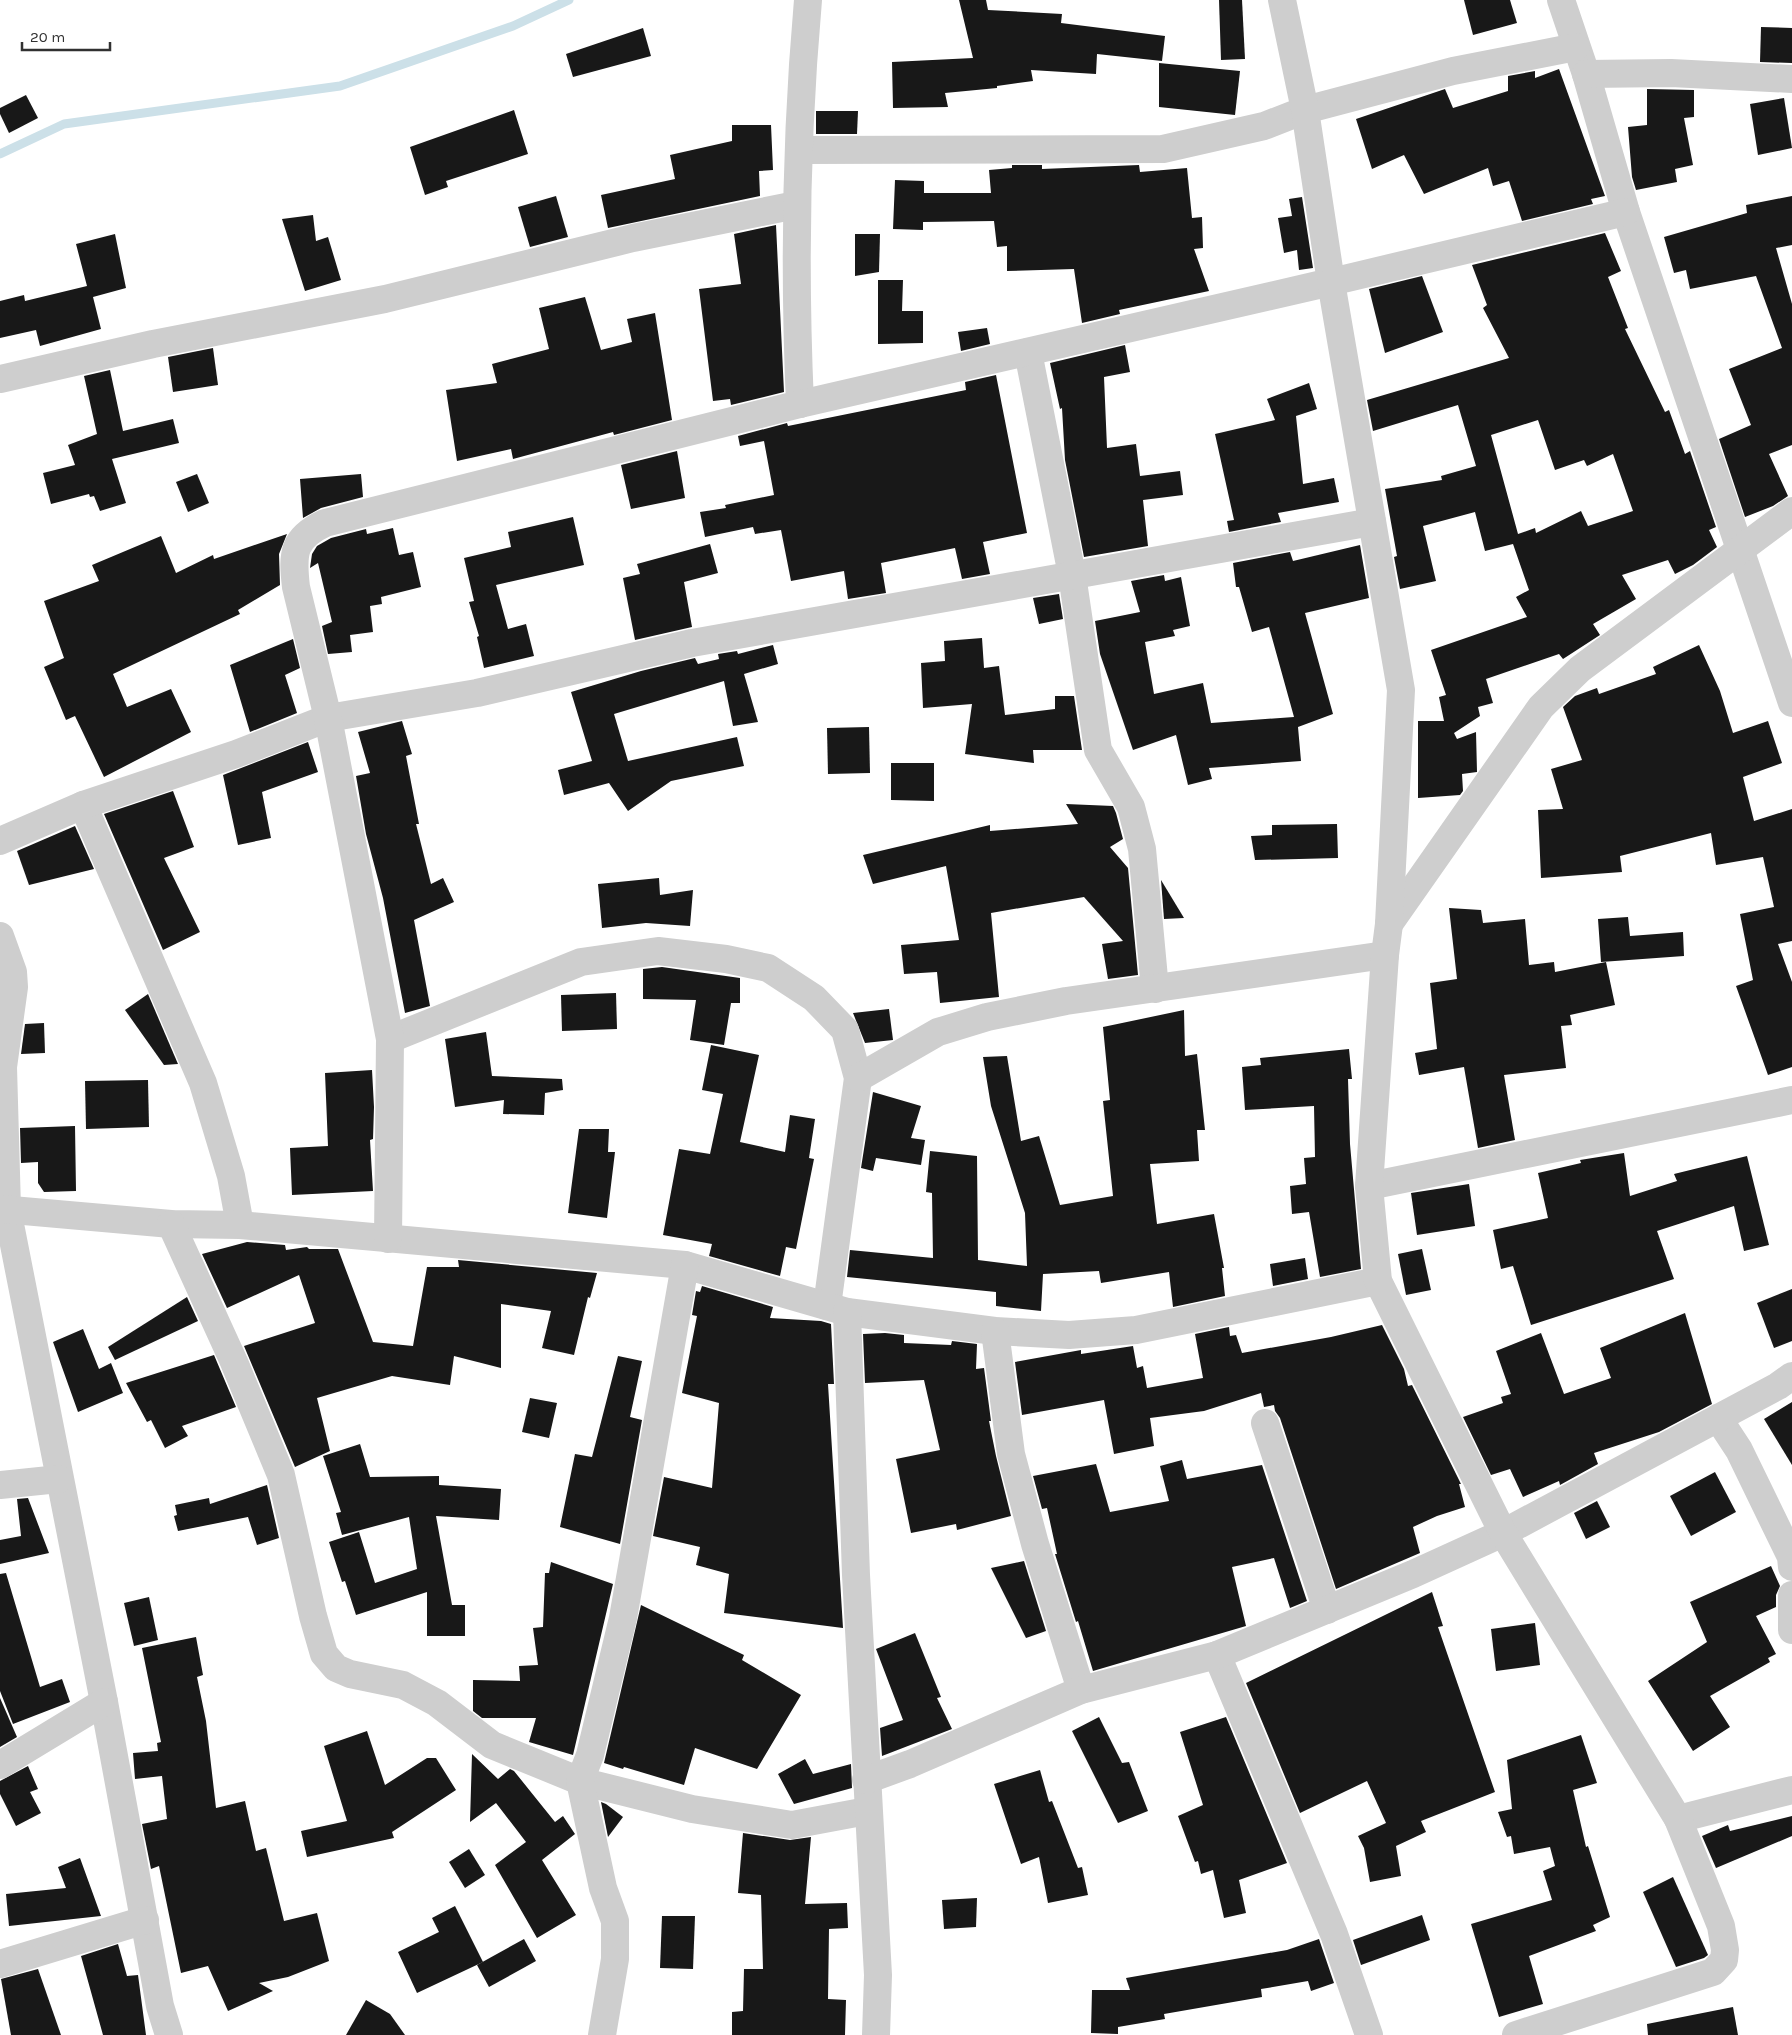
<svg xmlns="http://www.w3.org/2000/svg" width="1792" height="2035" font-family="Karla,sans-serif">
	<rect width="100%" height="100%" fill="#fff"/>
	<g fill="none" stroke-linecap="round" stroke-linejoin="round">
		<!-- stream -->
		<polyline stroke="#cce0e8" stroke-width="9" points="0,154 64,124 340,86 513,26 569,0"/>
	</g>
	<!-- building -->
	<g fill="#181818" fill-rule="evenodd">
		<polygon points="959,0 986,0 988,10 1062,14 1061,23 1165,36 1162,61 1097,54 1096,74 1031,70 1033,81 997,86 997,88 945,93 948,107 893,108 892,62 973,58"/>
		<polygon points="1219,0 1242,0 1245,59 1221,60"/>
		<polygon points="1464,0 1510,0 1517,23 1473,35"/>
		<polygon points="1761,27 1792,28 1792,63 1760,62"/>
		<polygon points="643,28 651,56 573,77 566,54"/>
		<polygon points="1159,63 1240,71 1235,115 1159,107"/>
		<polygon points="1559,69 1605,196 1591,199 1593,204 1522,221 1509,181 1493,186 1488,168 1424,194 1404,155 1372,169 1356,119 1445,89 1453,108 1508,91 1508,76 1535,71 1535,78"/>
		<polygon points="1647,89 1694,90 1694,117 1684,118 1693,165 1675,169 1677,182 1636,190 1632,177 1628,127 1647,125"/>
		<polygon points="26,95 38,118 9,133 0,114 0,108"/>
		<polygon points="1784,98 1792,148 1758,155 1750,104"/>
		<polygon points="514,110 528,154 446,181 448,187 425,195 410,147"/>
		<polygon points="816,111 858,111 857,134 816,134"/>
		<polygon points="732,125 771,125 773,170 759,171 760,196 608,228 601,195 675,179 670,155 732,141"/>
		<polygon points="1012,165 1042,165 1042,169 1139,165 1140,172 1187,168 1192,218 1202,217 1203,248 1194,249 1209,291 1119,310 1120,314 1082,323 1074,269 1007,271 1007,246 997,247 994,221 923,222 923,230 893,229 895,180 924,181 924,193 991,193 989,170 1012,168"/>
		<polygon points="556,196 568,237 530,247 518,207"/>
		<polygon points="1792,196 1792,245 1776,248 1792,304 1792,445 1769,454 1788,496 1773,506 1745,517 1719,439 1751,425 1729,369 1782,348 1756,276 1690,289 1686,270 1674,273 1664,237 1747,213 1746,205"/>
		<polygon points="1302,197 1313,268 1299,270 1297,250 1284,253 1278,218 1292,216 1289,199"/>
		<polygon points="313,215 316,241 328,237 341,280 305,291 282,219"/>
		<polygon points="776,225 784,392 731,405 730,399 713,401 699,289 741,284 734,234"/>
		<path d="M1605 233 1621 271 1608 277 1628 328 1625 329 1665 412 1669 410 1685 454 1690 451 1716 527 1709 530 1717 547 1693 565 1675 574 1668 560 1622 575 1636 599 1593 624 1600 635 1563 659 1559 654 1486 679 1493 703 1478 707 1480 716 1454 733 1457 739 1476 732 1477 772 1462 774 1463 791 1460 795 1418 798V721H1444L1439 697 1446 695 1431 650 1527 617 1516 597 1529 590 1513 544 1485 551 1475 512 1423 526 1436 581 1400 589 1394 557 1397 556 1385 489 1442 480 1441 476 1476 466 1458 405 1373 431 1367 400 1509 358 1483 308 1487 305 1472 265ZM1538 420 1555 470 1584 460 1587 466 1613 454 1633 511 1588 526 1581 511 1536 533 1535 528 1518 534 1491 435Z"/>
		<polygon points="115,234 126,288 93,297 101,329 40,346 36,330 0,338 0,301 24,295 25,301 87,286 76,244"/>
		<polygon points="855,234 880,234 879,272 855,276"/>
		<polygon points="1422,276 1443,332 1385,353 1369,289"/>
		<polygon points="878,280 903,280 902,311 923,311 923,343 878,344"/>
		<polygon points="585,297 601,350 632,342 627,319 655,313 672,420 614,435 613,432 513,459 511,449 457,461 446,390 497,383 492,364 549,349 539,308"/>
		<polygon points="987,328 990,344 961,351 958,332"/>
		<polygon points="1125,345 1130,372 1104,377 1107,448 1136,444 1140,476 1180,471 1183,495 1143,500 1148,546 1084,557 1065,460 1062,408 1060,409 1050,363"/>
		<polygon points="213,348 218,385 173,392 168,357"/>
		<polygon points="110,370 123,431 173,419 179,443 112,459 126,503 100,511 94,496 90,497 89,494 51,504 43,473 75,465 68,445 97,434 84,376"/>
		<polygon points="996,375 1027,533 983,542 990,574 962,579 955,548 881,563 886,593 848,599 844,571 791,581 781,530 755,534 753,527 705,537 700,512 726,508 725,505 774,495 764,441 740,446 738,436 787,423 788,426 966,390 965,382"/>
		<polygon points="1309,383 1317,409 1296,416 1303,484 1334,478 1339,502 1278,513 1281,522 1229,532 1227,521 1234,520 1215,434 1275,420 1267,399"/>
		<polygon points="677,451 685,498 631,509 621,465"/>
		<polygon points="197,474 209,503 188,512 176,482"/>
		<polygon points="361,474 363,497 321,508 303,518 300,479"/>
		<polygon points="573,517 584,565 496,585 508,629 526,624 534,656 484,668 477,637 479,636 469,602 474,601 464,558 511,547 508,532"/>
		<polygon points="393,528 399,555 413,552 421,587 381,597 382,604 370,606 373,632 350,635 352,652 328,654 322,626 332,622 318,563 310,568 312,554 317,546 331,538 366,529 367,534"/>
		<polygon points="287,534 279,554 280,585 238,610 240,614 113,674 127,707 171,689 191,732 104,777 75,716 66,720 44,667 64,658 44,601 99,581 92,565 161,536 176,573 213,555 214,559"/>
		<polygon points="710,544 718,573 684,582 692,627 635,640 623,578 640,574 637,564"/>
		<polygon points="1360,545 1369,598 1305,613 1333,714 1298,727 1301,761 1209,768 1212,779 1188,785 1176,735 1133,750 1100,654 1095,621 1140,612 1131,581 1164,575 1165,581 1181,577 1190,626 1173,630 1175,636 1145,642 1154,694 1203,683 1211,723 1294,717 1269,627 1252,632 1239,587 1236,587 1233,563 1290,552 1293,561"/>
		<polygon points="1059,594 1063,619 1039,624 1033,598"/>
		<polygon points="982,638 984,668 999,666 1005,715 1055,709 1055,696 1074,696 1082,750 1033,750 1034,763 965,754 972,704 923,708 921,663 945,661 944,641"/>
		<polygon points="293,639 300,668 285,675 297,713 250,732 230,665"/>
		<polygon points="773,645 778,664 744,674 758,722 733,726 724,681 614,714 628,761 737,737 744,766 671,781 628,811 609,783 564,795 558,770 592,761 571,692 641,671 695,658 698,664 719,659 718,654 737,651 738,654"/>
		<polygon points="1699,645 1720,691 1733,733 1768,721 1782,763 1743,777 1754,821 1792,809 1792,941 1778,944 1792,982 1792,1067 1768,1075 1736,986 1753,980 1740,914 1774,907 1763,857 1716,865 1711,833 1620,856 1622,872 1541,878 1538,810 1563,809 1551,769 1582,760 1563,707 1575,696 1597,688 1599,694 1656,674 1653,667"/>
		<polygon points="402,721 412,754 406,756 419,824 416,824 431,884 443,878 454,902 414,920 430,1006 405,1013 383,898 366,834 356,776 370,773 358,732"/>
		<polygon points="869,727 870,773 828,774 827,728"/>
		<polygon points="308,742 318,772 262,792 271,838 238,845 223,775"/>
		<polygon points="891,763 934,763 934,801 891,800"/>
		<polygon points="173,791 194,847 164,858 200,932 163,950 104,814"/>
		<polygon points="1066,804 1113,806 1116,813 1123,839 1110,847 1128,868 1138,975 1108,979 1102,944 1123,941 1084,897 991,913 999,997 940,1003 937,972 904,974 901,945 959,940 946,866 873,884 863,855 990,825 990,831 1078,824"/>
		<polygon points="1337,824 1338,858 1255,860 1251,836 1272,835 1272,825"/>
		<polygon points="75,826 94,869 29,885 17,851"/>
		<polygon points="659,878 660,895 693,890 690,926 646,923 602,928 598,884"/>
		<polygon points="1161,880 1184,918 1164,919"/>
		<polygon points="1449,908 1481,910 1483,923 1525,919 1529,965 1554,962 1555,972 1606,962 1615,1005 1570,1015 1572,1025 1561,1026 1566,1068 1504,1075 1515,1140 1478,1148 1464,1067 1419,1075 1415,1053 1437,1049 1430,983 1457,979"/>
		<polygon points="1628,917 1630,936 1683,932 1684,956 1601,962 1598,919"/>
		<polygon points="662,967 740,978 740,1003 731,1003 724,1045 690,1040 696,1000 643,999 643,969"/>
		<polygon points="616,993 617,1029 562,1031 561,995"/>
		<polygon points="148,994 178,1064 164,1065 125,1010"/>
		<polygon points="889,1009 893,1040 865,1043 853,1013"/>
		<polygon points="1184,1010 1185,1056 1197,1054 1205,1130 1197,1130 1199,1161 1150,1164 1157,1224 1214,1214 1224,1268 1222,1268 1225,1296 1173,1307 1169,1272 1101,1283 1099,1271 1043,1274 1041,1311 996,1306 996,1292 847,1277 850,1250 933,1258 932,1193 926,1192 930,1151 977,1156 978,1260 1027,1266 1025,1213 991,1106 983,1057 1007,1056 1021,1141 1039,1136 1060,1205 1113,1196 1103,1101 1110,1100 1103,1027"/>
		<polygon points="44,1023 45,1053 21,1054 25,1024"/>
		<polygon points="486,1032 492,1076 562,1079 563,1090 545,1093 544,1115 503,1114 504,1100 455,1107 445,1039"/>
		<polygon points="711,1045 759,1055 740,1142 785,1152 790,1115 815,1119 809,1158 814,1159 796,1249 786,1247 780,1276 709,1256 712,1244 663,1235 679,1149 710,1154 723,1094 702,1090"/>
		<polygon points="1349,1049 1352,1079 1348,1079 1350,1144 1361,1269 1320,1277 1309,1212 1292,1214 1290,1186 1306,1184 1304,1158 1315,1157 1314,1106 1245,1110 1242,1067 1261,1065 1260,1058"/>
		<polygon points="372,1070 374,1107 373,1139 370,1140 373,1191 292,1195 290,1148 328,1146 325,1073"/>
		<polygon points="148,1080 149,1127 86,1129 85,1081"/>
		<polygon points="873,1092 921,1106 911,1138 925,1140 921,1165 876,1158 873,1171 861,1168"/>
		<polygon points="75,1126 76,1191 44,1192 38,1183 38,1162 21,1163 20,1128"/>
		<polygon points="579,1129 609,1129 608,1152 615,1152 607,1218 568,1213"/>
		<polygon points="1624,1153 1630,1196 1677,1181 1674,1174 1747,1156 1769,1245 1744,1251 1734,1206 1657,1231 1674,1279 1531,1325 1513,1266 1501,1269 1493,1230 1548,1218 1538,1173 1581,1163 1580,1160"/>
		<polygon points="1469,1184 1475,1226 1417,1235 1411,1193"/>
		<polygon points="247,1242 285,1245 286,1250 307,1247 309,1249 338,1249 373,1342 413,1346 427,1267 459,1267 458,1260 597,1273 590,1298 588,1297 574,1355 542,1348 551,1311 501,1304 501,1368 454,1356 450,1385 392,1376 317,1398 330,1451 295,1467 244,1346 315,1323 299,1275 227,1308 202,1254"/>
		<polygon points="1422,1249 1431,1290 1406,1295 1398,1254"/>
		<polygon points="1305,1258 1308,1279 1273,1286 1270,1264"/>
		<polygon points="702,1286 773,1307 770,1318 821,1321 831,1324 834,1384 828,1384 843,1628 724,1613 729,1574 696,1565 700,1547 653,1536 664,1477 712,1488 719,1403 682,1393 697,1316 692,1315 696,1291 700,1292"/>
		<polygon points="1792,1289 1792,1341 1774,1348 1757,1303"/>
		<polygon points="187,1297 198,1321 115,1360 108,1347"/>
		<polygon points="1685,1313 1712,1404 1659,1432 1594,1453 1598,1464 1560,1485 1559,1481 1523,1497 1510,1469 1491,1475 1463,1417 1503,1403 1501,1397 1511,1394 1496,1351 1541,1333 1564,1394 1611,1378 1600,1348"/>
		<polygon points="1382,1325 1404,1369 1408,1386 1412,1385 1461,1484 1459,1484 1465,1507 1437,1516 1413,1527 1420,1553 1336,1589 1280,1418 1275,1411 1274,1405 1264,1407 1261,1393 1204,1411 1150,1418 1154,1446 1114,1454 1104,1400 1022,1415 1015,1362 1081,1350 1081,1354 1133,1346 1137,1368 1143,1366 1147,1388 1203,1378 1195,1334 1229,1327 1230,1336 1236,1335 1242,1353 1331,1337"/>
		<polygon points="83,1329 99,1369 111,1363 123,1393 78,1412 53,1342"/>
		<polygon points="885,1333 904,1335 904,1343 951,1345 952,1341 977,1344 976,1369 984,1368 991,1421 989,1421 996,1456 1011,1516 957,1530 956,1524 911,1533 896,1459 940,1450 924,1380 865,1383 863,1334"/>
		<polygon points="214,1355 236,1407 182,1426 188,1436 165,1448 151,1420 147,1422 126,1383"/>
		<polygon points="618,1356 642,1361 630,1417 642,1420 620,1544 560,1527 575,1454 592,1457"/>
		<polygon points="530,1398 557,1403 549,1438 522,1432"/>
		<polygon points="1792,1402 1792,1465 1764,1419"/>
		<polygon points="360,1444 370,1477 439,1476 439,1485 501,1489 499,1520 436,1516 452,1605 465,1605 465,1636 427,1636 427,1592 356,1615 345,1581 342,1582 329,1542 359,1532 375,1583 417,1569 409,1517 342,1535 336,1513 341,1512 323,1456"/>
		<polygon points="1182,1460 1187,1479 1262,1465 1307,1601 1290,1608 1274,1558 1232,1567 1246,1626 1093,1671 1078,1621 1076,1622 1055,1554 1057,1554 1047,1508 1042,1509 1033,1476 1096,1464 1110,1512 1169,1501 1160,1466"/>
		<polygon points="1715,1472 1736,1512 1691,1536 1670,1496"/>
		<polygon points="267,1485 279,1538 257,1545 248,1517 178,1531 174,1516 177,1515 175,1505 209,1498 210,1504"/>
		<polygon points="28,1498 49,1553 0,1564 0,1540 21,1536 17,1499"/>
		<polygon points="1597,1501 1610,1527 1586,1539 1574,1513"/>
		<polygon points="1024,1561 1046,1631 1026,1638 991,1568"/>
		<polygon points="551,1562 613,1584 573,1755 529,1742 536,1718 482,1718 473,1711 473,1680 520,1681 519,1666 538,1665 533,1628 543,1627 545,1573 549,1573"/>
		<polygon points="1771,1566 1780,1586 1776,1595 1776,1607 1756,1616 1776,1654 1768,1658 1770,1662 1710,1696 1730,1727 1693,1751 1648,1681 1707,1642 1690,1602"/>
		<polygon points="6,1573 40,1687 62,1679 70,1702 13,1724 0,1691 0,1574"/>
		<polygon points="1432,1592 1443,1626 1438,1627 1495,1792 1421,1821 1426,1832 1396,1846 1401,1876 1370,1882 1364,1848 1358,1836 1386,1823 1367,1781 1300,1813 1246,1683"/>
		<polygon points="149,1597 158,1640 134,1646 124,1603"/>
		<polygon points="641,1605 744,1655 742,1660 801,1695 757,1769 695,1748 684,1785 624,1767 623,1769 604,1763"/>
		<polygon points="1535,1623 1540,1665 1496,1671 1491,1629"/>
		<polygon points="915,1633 941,1697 937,1698 952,1729 882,1756 880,1728 903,1720 876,1649"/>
		<polygon points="196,1637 203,1675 197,1677 206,1721 216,1808 245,1801 256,1851 266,1848 284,1921 317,1913 329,1961 288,1977 259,1983 273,1991 228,2011 208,1966 181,1973 159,1866 151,1869 142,1824 167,1819 162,1776 135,1779 133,1753 158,1751 157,1743 161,1742 142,1648"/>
		<polygon points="0,1698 17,1737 0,1747"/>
		<polygon points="1099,1717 1122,1763 1129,1762 1148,1811 1118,1823 1072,1731"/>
		<polygon points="1226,1717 1287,1863 1239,1880 1246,1913 1224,1918 1213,1870 1201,1874 1198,1861 1195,1862 1178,1816 1203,1805 1180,1732"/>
		<polygon points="367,1731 385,1785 427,1758 436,1758 456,1790 392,1832 394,1838 307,1857 301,1831 347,1821 324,1746"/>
		<polygon points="1581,1735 1597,1783 1573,1790 1586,1847 1588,1846 1610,1917 1593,1925 1596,1931 1529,1956 1543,2004 1499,2017 1471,1924 1552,1900 1543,1871 1555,1866 1550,1847 1514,1854 1511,1836 1507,1837 1498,1812 1512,1809 1507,1760"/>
		<polygon points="472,1754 498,1779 510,1769 514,1771 555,1822 563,1816 575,1834 542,1860 576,1915 537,1938 495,1865 526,1842 496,1803 470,1822"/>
		<polygon points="805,1759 813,1774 851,1764 852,1788 794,1804 778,1774"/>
		<polygon points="28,1766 38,1789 30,1792 41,1813 16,1826 0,1794 0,1781"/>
		<polygon points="1040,1770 1049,1802 1052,1801 1078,1868 1082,1867 1088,1895 1048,1903 1039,1857 1021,1864 994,1784"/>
		<polygon points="601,1802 606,1804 623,1817 608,1837"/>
		<polygon points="1792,1816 1792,1836 1716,1868 1702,1836 1728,1825 1730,1831"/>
		<polygon points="743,1833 790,1840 811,1837 805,1904 847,1903 848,1928 829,1929 828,1999 846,2000 845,2035 732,2035 732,2012 743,2011 744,1969 763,1969 761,1895 738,1893"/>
		<polygon points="469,1849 485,1875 465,1888 449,1862"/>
		<polygon points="80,1858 101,1916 9,1926 6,1894 66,1888 58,1867"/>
		<polygon points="1673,1877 1708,1955 1704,1958 1676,1967 1643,1892"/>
		<polygon points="977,1898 976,1927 944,1929 942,1900"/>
		<polygon points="455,1906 483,1962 417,1993 398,1952 439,1932 432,1918"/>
		<polygon points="1422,1915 1430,1940 1361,1965 1353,1940"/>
		<polygon points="662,1916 695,1916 693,1969 660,1968"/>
		<polygon points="524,1939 536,1961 489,1987 477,1965"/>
		<polygon points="1319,1939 1334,1983 1311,1991 1308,1981 1261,1989 1262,1997 1164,2014 1165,2019 1118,2027 1118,2034 1091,2033 1092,1990 1130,1990 1126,1978 1287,1950"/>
		<polygon points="118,1944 127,1976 138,1975 146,2035 103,2035 81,1956"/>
		<polygon points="38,1969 61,2035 11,2035 1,1979"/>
		<polygon points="366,2000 390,2014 405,2035 346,2035"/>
		<polygon points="1733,2007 1738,2035 1648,2035 1647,2024"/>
	</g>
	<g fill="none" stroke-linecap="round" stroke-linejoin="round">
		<!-- minor -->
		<g stroke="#cecece" stroke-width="28">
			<polyline points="1561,0 1586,74 1626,212 1792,703"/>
			<polyline points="1586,74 1671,73 1792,79"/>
			<polyline points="799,150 1163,149 1264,126 1305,110 1453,71 1576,47"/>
			<polyline points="1028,352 1072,575 1098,750 1131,807 1142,849 1155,989"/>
			<polyline points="0,379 153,344 385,299 633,238 796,205"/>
			<path d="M800 404C794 269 796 135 808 0"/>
			<polyline points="83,805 203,1083 231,1176 240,1225"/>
			<polyline points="0,841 83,805 236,754 328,718 477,693 692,643 1372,522"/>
			<polyline points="1389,924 1541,707 1580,669 1792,511"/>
			<polyline points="0,936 13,972 14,987 3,1067 7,1209 104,1702 160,2006 169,2035"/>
			<polyline points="390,1039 581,962 658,951 726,959 768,968 814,998 845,1030 858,1078 827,1306"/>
			<polyline points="858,1078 938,1032 987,1017 1066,1001 1385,955"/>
			<polyline points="1369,1186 1792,1100"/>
			<polyline points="0,1209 171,1224 240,1225 685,1265 847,1312 995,1331 1069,1335 1136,1330 1378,1281"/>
			<polyline points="171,1224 234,1362 281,1475 313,1616 324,1654 336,1668 350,1674 403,1685 437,1703 492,1745 580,1781 692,1809 792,1825 867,1811"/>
			<path d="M388 1239 390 1039 328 718 296 587C292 553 293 538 325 523L800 404 1331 282 1305 110 1282 0"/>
			<polyline points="847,1312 856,1575 878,1975 876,2035"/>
			<polyline points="995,1331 1011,1454 1035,1544 1081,1690"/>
			<polyline points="1718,1418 1739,1450 1791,1557 1792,1567"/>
			<polyline points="1265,1423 1327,1610"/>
			<polyline points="0,1485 59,1479"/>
			<polyline points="1792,1595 1792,1630"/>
			<polyline points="1217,1655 1334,1934 1369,2035"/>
			<polyline points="0,1765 104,1702"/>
			<polyline points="866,1780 910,1764 1081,1690 1217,1655 1413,1574 1503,1533 1778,1386 1792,1376"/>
			<polyline points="1678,1819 1792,1790"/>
			<polyline points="0,1964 145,1920"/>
			<polyline points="602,2035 615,1959 615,1921 603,1888 580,1781 590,1755 623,1618 685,1265"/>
			<polyline points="1516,2035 1713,1972 1724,1960 1725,1950 1721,1926 1678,1819 1503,1533 1378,1281 1369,1186 1385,955 1389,924 1401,690 1331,282 1626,212"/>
		</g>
	</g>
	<!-- scale -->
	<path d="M22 42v8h88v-8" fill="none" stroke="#313131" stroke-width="2.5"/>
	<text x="30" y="42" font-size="15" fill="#313131" stroke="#ffffff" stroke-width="4" paint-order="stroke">20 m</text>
</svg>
